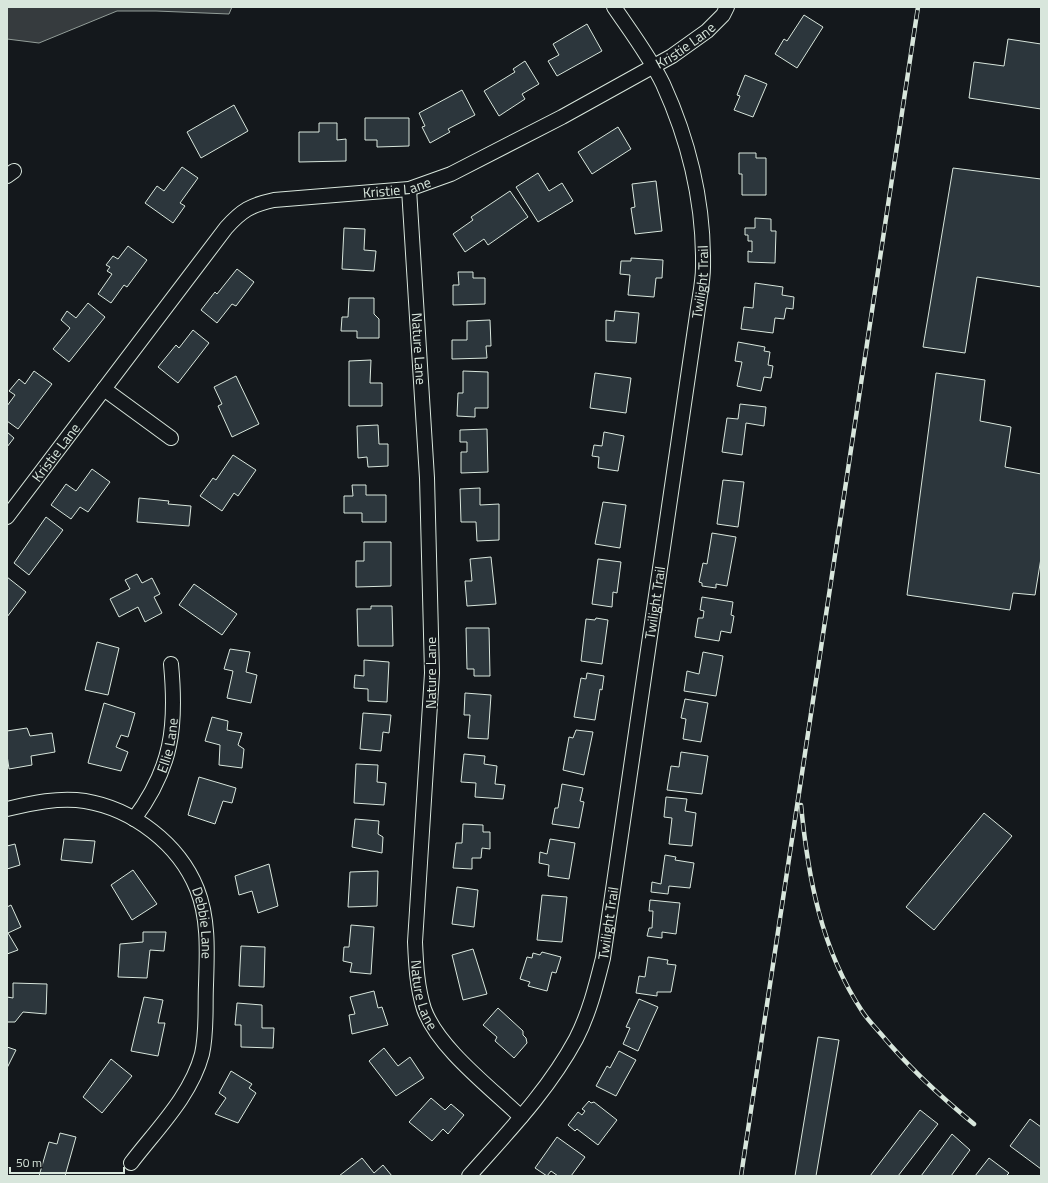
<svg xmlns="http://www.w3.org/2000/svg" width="1048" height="1183" font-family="'Titillium Web',sans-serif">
	<rect width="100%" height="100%" fill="#14181c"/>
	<!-- water -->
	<polygon fill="#363b3e" stroke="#939e99" points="7,7 232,7 229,14 156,11 117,11 39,43 7,39"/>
	<!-- building -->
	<g fill="#2c363c" stroke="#d8e6dc">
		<polygon points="804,15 823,27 797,68 775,54 784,39 787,41"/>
		<polygon points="587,24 602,51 557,76 548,61 559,55 553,44"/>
		<polygon points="1008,39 1041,44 1041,109 969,98 974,62 1004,66"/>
		<polygon points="525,61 539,84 522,94 525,99 499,116 484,91 515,72 513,69"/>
		<polygon points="745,75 767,84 753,117 734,110 740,96 737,95"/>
		<polygon points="462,90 475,115 448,129 450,132 430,143 422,127 425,126 419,113"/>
		<polygon points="234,105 248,131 201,158 187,132"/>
		<polygon points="365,118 409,118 409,146 377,147 377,140 365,140"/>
		<polygon points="319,123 337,123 337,140 346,139 346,161 299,162 299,132 319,132"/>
		<polygon points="618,127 631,149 592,174 578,152"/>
		<polygon points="739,153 756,153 756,158 766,158 766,195 742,195 742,174 739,174"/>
		<polygon points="182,167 198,178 180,203 185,206 173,223 145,203 157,186 164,191"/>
		<polygon points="953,168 1041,179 1041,287 977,277 965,353 923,347"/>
		<polygon points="538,173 549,191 562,183 573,201 538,222 516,187"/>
		<polygon points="656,181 662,231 635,234 631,208 635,207 632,184"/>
		<polygon points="510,191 528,217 488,245 484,239 465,252 453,234 473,220 471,217"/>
		<polygon points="755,218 771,219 771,231 776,231 775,263 748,262 748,251 752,252 752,241 748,241 748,235 745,235 745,228 755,228"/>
		<polygon points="344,228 365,229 364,250 376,251 374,271 342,269"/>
		<polygon points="128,246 147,260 127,287 124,285 111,303 98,294 112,274 107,271 110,267 106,265 113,256 118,259"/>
		<polygon points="631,258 663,260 662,278 656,278 654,297 628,295 630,275 620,274 621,261 631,261"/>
		<polygon points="237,269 254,282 236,306 232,304 217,323 201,310 215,292 217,294"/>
		<polygon points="458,272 473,272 473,278 485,278 485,304 453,305 453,285 459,285"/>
		<polygon points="755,283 783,287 782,295 794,297 793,309 786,308 784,319 775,318 773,333 741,329 744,307 753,308"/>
		<polygon points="349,298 374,298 374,314 379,319 379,338 357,338 357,331 341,331 342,317 348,317"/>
		<polygon points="88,303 105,317 69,362 53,349 70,328 61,320 67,311 76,318"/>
		<polygon points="615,311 639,313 636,343 606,341 606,320 614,321"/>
		<polygon points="490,320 491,346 486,346 487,358 452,359 452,340 467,340 467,321"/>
		<polygon points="193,330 209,343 178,383 158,367 176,345 179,348"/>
		<polygon points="738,342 765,347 764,351 770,352 768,365 773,366 771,378 764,377 761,391 737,386 742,362 735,361"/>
		<polygon points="371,360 370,383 382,383 382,406 349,406 349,361"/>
		<polygon points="34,371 52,384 18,429 7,421 7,406 15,395 9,391 19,379 25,384"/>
		<polygon points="463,371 488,372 488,408 475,408 475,417 457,416 458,393 463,393"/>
		<polygon points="595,373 631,378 626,413 590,408"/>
		<polygon points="936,373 985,380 980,421 1011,427 1005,467 1041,474 1041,558 1035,595 1013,593 1010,610 907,595"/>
		<polygon points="236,376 259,424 232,437 218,406 222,404 214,387"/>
		<polygon points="740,404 766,407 764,426 746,423 742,455 722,452 727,418 738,419"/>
		<polygon points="378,425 379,444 388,444 388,466 368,467 367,457 358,458 357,426"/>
		<polygon points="487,429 488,472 461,473 461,452 467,452 467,442 460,442 460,430"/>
		<polygon points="7,432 14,438 7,447"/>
		<polygon points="604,432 624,436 618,471 598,468 599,457 592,456 594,445 602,446"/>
		<polygon points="233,455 256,470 238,496 234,493 222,511 200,496 213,478 216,480"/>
		<polygon points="92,469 110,482 88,512 80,507 71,519 51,505 66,484 76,491"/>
		<polygon points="723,480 744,482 738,527 717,524"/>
		<polygon points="352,485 366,485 366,495 386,495 386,522 362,522 362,513 344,513 344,496 353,496"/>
		<polygon points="480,488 480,505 499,504 499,540 477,541 476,522 461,522 460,489"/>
		<polygon points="139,498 169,501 168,504 191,506 189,526 137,522"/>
		<polygon points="603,502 626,505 620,548 595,544"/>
		<polygon points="46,517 63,530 29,575 14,563"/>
		<polygon points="712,533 736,537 727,586 716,584 716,588 702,586 702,583 699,582 703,563 707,564"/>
		<polygon points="364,542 391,542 391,586 356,587 356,561 364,561"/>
		<polygon points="491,557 496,604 467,606 465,581 472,581 470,559"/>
		<polygon points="598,559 621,562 617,593 613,592 612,607 592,604"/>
		<polygon points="137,574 142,583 152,578 160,594 154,597 162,613 145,622 138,607 119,617 110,599 130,589 125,580"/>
		<polygon points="7,577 26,592 7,617"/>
		<polygon points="194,584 237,614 222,635 179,605"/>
		<polygon points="702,597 733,602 731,615 734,616 731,633 721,631 719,641 695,637 698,618 703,618 704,611 700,610"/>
		<polygon points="371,606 392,606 393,646 358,646 357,609 371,609"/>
		<polygon points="596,618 608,620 602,664 581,661 586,619 595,620"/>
		<polygon points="466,628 489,628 490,676 474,676 474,669 467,669"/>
		<polygon points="97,642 119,648 108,695 85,690"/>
		<polygon points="230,649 250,652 246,672 257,675 251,703 227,698 233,671 224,669"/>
		<polygon points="703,652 723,656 716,696 684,691 687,671 699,674"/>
		<polygon points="364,660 389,662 387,702 368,701 368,689 354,688 355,675 364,676"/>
		<polygon points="587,673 604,676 602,690 600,689 595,720 574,717 581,678 586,679"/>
		<polygon points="465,693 491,695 488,739 468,738 470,715 464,715"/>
		<polygon points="685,699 708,703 701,742 683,739 686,719 681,718"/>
		<polygon points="104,703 135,713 128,737 121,735 116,747 128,752 121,771 88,763"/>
		<polygon points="363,713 391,715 389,733 383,732 381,751 360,749"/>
		<polygon points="212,717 228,721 227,730 242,733 238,745 244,749 242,768 219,765 220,745 205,741"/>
		<polygon points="27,728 30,736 52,733 55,752 31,756 32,765 9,769 7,755 7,731"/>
		<polygon points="576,730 593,732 584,775 563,770 569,737 573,738"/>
		<polygon points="681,752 708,756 702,794 667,790 671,766 679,767"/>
		<polygon points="464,754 485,756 484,764 497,766 495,784 505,785 503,799 475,797 476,783 461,782"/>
		<polygon points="356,764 378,765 377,782 386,783 384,805 354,803"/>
		<polygon points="199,777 236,788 232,803 223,801 215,824 188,815"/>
		<polygon points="562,784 583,788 580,801 584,802 579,828 552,824 555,808 558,808"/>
		<polygon points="666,797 687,799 685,811 696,813 692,846 669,844 672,818 664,817"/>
		<polygon points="984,813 1012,836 934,930 906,907"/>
		<polygon points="355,819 379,821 378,834 383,837 382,853 352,847"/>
		<polygon points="463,824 483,825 483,832 490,832 490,849 482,848 481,858 472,858 472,869 453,868 456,843 462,843"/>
		<polygon points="64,839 95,841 92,863 61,860"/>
		<polygon points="550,839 575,843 569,879 548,876 549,865 539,863 540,852 547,854"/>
		<polygon points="15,844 20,865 7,869 7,846"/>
		<polygon points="665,855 676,857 675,860 694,863 690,888 669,886 668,894 651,892 652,882 661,884"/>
		<polygon points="269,864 278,906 258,913 252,891 239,895 235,876"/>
		<polygon points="133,870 157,904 132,920 111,885"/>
		<polygon points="378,871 377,906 348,907 350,872"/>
		<polygon points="457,887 478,890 474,927 452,924"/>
		<polygon points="542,895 567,897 562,942 537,940"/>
		<polygon points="650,900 680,903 676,934 662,932 662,938 647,936 649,928 652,928 653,911 649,911"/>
		<polygon points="11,905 21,927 8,933 18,950 7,954 7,907"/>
		<polygon points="351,925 374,927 371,974 350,972 352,963 343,961 344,947 349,947"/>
		<polygon points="143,932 166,932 164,951 150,950 147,978 118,977 120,944 143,942"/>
		<polygon points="241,946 265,947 264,987 239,986"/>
		<polygon points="473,949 487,994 463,1000 452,955"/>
		<polygon points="542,952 561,957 556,973 552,972 547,991 528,986 530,982 520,979 527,957 532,958 533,953 540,955"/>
		<polygon points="648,957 668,960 667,964 676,965 671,992 657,992 657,996 636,993 639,976 645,977"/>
		<polygon points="13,983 47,984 46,1014 23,1012 15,1022 7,1022 7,997 13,998"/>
		<polygon points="374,991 378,1008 382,1007 388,1025 352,1034 349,1015 355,1014 350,997"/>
		<polygon points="144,997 163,1000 158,1023 165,1023 158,1056 131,1051"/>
		<polygon points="639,999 658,1007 638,1051 623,1044 630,1028 626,1027"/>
		<polygon points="237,1003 262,1005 262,1028 274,1028 273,1048 241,1047 241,1025 235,1025"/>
		<polygon points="498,1008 523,1031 523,1035 526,1038 527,1043 514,1058 495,1041 497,1037 483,1025"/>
		<polygon points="818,1037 839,1040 816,1176 795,1176"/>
		<polygon points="7,1047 16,1050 7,1068"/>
		<polygon points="384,1048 398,1066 410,1057 424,1078 396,1096 369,1061"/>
		<polygon points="619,1051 636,1060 616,1096 596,1086 607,1066 610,1068"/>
		<polygon points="111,1059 132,1076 102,1113 83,1097"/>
		<polygon points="231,1071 252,1084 249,1088 256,1093 238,1123 215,1114 226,1098 219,1093"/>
		<polygon points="431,1098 445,1110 451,1104 464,1115 448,1134 443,1129 432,1141 409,1122"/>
		<polygon points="589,1101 591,1103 594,1102 617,1120 598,1145 577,1129 575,1131 568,1125 578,1112 582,1115 585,1111 582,1109"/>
		<polygon points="920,1110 938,1124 898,1176 870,1176"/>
		<polygon points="1030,1119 1041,1127 1041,1169 1010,1146"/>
		<polygon points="60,1133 76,1137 65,1176 39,1176 49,1142 57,1144"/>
		<polygon points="952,1134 970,1150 951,1176 921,1176"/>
		<polygon points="557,1137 585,1157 571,1176 558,1176 551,1171 547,1176 535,1168"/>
		<polygon points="362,1158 374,1173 383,1165 392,1176 339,1176"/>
		<polygon points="989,1158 1009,1173 1006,1176 975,1176"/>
	</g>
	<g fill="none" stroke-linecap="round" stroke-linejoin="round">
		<!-- street casing -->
		<g stroke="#d8e6dc" stroke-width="16">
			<g id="street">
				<polyline points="7,176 14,171"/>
				<path id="s1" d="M409 189 427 478 432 673 415 942C416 965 417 987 424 1009 438 1048 491 1088 521 1117"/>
				<polyline points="104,389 171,438"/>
				<path id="s2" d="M7 517 226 228C242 210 251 205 274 200L409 189 451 174 562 117 672 56 707 31 723 15 727 7"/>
				<path id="s3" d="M7 809C32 803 59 797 85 801 133 809 179 844 197 889 209 919 207 953 206 985 205 1008 207 1032 202 1054 191 1096 156 1130 131 1163"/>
				<path id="s4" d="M134 819C172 768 177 727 171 664"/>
				<path id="s5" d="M469 1176C507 1133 548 1091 576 1039 589 1014 596 986 603 958L697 315C699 299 703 283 703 267 704 204 689 141 663 84 650 57 631 32 614 7"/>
			</g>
		</g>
		<!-- street -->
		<use href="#street" stroke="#14181c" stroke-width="14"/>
		<!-- rail casing -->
		<g stroke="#d8e6dc" stroke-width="4.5">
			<g id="rail">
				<path d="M801 805C808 877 821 949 862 1011 867 1019 875 1027 881 1034 909 1068 941 1097 974 1124"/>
				<polyline points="741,1176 918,7"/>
			</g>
		</g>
		<!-- rail -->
		<use href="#rail" stroke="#14181c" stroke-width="3" stroke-dasharray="9" stroke-linecap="butt"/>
	</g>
	<g text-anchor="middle" stroke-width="3" stroke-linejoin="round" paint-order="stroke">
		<!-- street labels -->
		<g font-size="14" fill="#d8e6dc" stroke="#14181c">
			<text dy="5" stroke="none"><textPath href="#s2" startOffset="867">Kristie Lane</textPath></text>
			<text dy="5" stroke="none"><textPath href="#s2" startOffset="543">Kristie Lane</textPath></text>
			<text dy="5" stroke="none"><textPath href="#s5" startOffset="943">Twilight Trail</textPath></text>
			<text dy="5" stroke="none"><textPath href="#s1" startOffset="160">Nature Lane</textPath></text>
			<text dy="5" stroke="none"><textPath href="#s2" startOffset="81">Kristie Lane</textPath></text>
			<text dy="5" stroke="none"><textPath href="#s5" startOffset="619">Twilight Trail</textPath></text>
			<text transform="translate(431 673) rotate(-90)" y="5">Nature Lane</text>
			<text dy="5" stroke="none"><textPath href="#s4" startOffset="82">Ellie Lane</textPath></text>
			<text dy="5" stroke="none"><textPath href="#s5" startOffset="295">Twilight Trail</textPath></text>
			<text dy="5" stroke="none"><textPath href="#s3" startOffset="262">Debbie Lane</textPath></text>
			<text dy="5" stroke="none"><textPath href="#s1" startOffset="808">Nature Lane</textPath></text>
		</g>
	</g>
	<!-- border -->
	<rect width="1048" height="1183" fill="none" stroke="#d8e6dc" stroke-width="16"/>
	<!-- scale -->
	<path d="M10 1167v6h114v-6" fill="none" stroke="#d8e6dc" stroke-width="2"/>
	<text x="16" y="1167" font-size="12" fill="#d8e6dc" stroke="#14181c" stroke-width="3" paint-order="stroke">50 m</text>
</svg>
